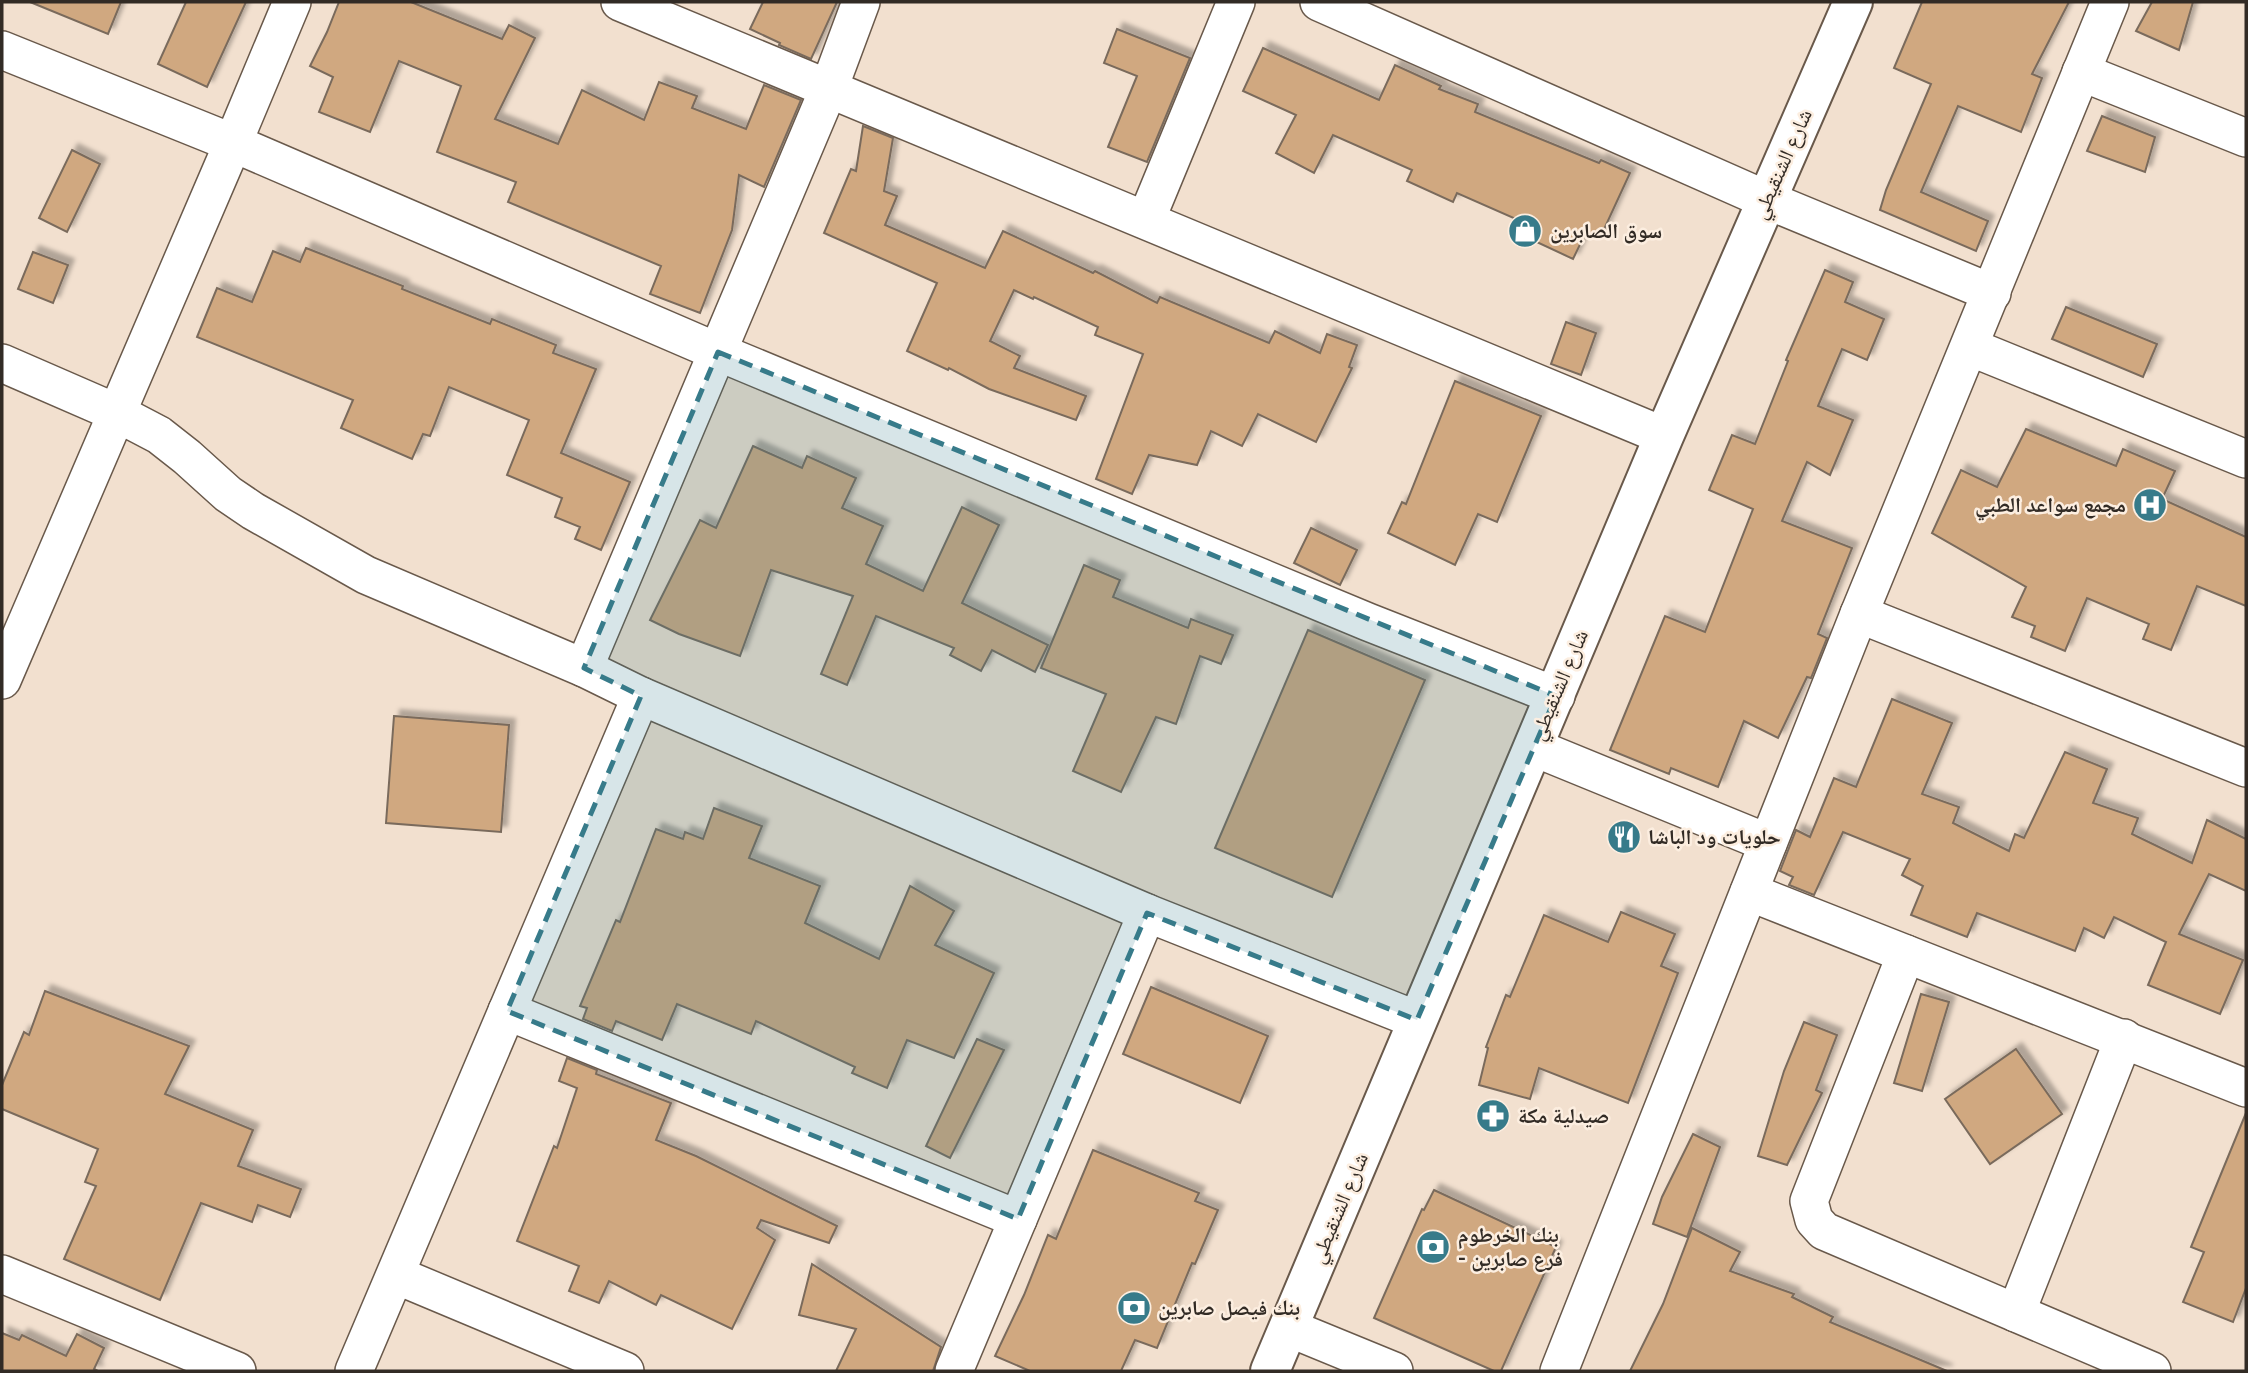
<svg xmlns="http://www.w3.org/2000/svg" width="2248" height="1373" font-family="Karla,'Noto Naskh Arabic',sans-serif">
	<defs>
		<filter id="shadow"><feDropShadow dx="6" dy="-6" stdDeviation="2" flood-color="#0004"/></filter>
	</defs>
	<rect width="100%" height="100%" fill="#f2e0cf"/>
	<!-- building -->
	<g fill="#d0a880" stroke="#7a6b5c" stroke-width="2" filter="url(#shadow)">
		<polygon points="30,2 121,2 108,34"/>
		<polygon points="186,2 246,2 207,87 158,64"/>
		<polygon points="339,2 411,2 502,39 509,25 535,38 495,119 558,144 582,90 644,120 659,82 697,96 692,108 746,129 764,85 801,100 764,187 739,175 732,230 700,313 650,294 661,266 508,202 516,182 437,152 461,86 399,61 370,132 319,112 333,77 310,66 327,32"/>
		<polygon points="763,2 837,2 811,59 779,45 780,43 750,29"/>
		<polygon points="1922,2 2069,2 2032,74 2042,78 2021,132 1958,106 1921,192 1988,221 1976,251 1880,210 1886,190 1931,84 1894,68"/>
		<polygon points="2152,2 2193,2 2179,50 2136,31"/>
		<polygon points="1117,29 1190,58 1147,162 1108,147 1137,76 1104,63"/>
		<polygon points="1263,48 1379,100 1395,65 1441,86 1439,89 1478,104 1475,112 1599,163 1601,160 1630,173 1600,238 1586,232 1573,259 1526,237 1532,226 1457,193 1453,202 1407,181 1412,170 1333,135 1314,173 1276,153 1296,115 1243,91"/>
		<polygon points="2102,116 2155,137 2145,172 2087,151"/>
		<polygon points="863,126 893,138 884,191 897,196 885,225 985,268 1003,231 1093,273 1095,271 1157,303 1160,297 1269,343 1275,331 1320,353 1327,334 1357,345 1349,367 1352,368 1316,442 1258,414 1242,446 1211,431 1197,465 1149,455 1132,494 1096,479 1143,354 1095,335 1098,327 1034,297 1033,299 1014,290 990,341 1020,356 1014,368 1086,396 1076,420 989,389 949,368 948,370 907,351 937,283 824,233 851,169 856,171"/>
		<polygon points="72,150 100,164 67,232 39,218"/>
		<polygon points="306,248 403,286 402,289 490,324 492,319 556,345 553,353 596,369 561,453 630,482 601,550 575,539 580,527 555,517 562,498 507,475 529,420 449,387 430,436 423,434 412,459 341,428 353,400 197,337 217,288 252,302 273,251 300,262"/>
		<polygon points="33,252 68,265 53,303 18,289"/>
		<polygon points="1825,270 1853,282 1845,302 1884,319 1867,360 1842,349 1818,406 1853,420 1830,475 1807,462 1782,521 1852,548 1818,634 1827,638 1811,678 1807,677 1778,738 1744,721 1718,787 1671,768 1669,774 1610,750 1665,616 1705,632 1753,509 1709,490 1732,435 1755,444 1788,361 1786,360"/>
		<polygon points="2066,307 2157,344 2143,377 2052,339"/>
		<polygon points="1566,322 1596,333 1581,375 1551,364"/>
		<polygon points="1455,381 1541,416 1497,522 1478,514 1455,565 1388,533 1402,502 1406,504"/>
		<polygon points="2026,429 2116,466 2123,449 2175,471 2162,499 2246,537 2246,606 2197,586 2171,650 2143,639 2149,624 2087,598 2065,651 2031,637 2035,626 2012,617 2026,587 1932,533 1961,470 1997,487"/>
		<polygon points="753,446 802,468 807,456 856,478 842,508 883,526 866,564 923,591 962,507 999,525 962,603 1048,645 1035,672 992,650 981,671 950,655 954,648 876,616 847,685 821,674 853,596 771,570 740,656 679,634 650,620 700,520 716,528"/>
		<polygon points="1311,528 1357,550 1340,585 1294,563"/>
		<polygon points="1084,565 1120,580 1113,597 1188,628 1191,619 1233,635 1221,664 1200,656 1176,724 1156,717 1121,792 1073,771 1106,694 1041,668"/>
		<polygon points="1308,630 1425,680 1332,897 1215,848"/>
		<polygon points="1892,699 1952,723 1922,794 1959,807 1953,823 2009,851 2015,834 2024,838 2065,752 2107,769 2093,803 2138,818 2132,834 2192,863 2207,820 2246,839 2246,891 2209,874 2179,934 2243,960 2220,1014 2148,985 2166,942 2114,917 2104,938 2084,928 2075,951 1977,913 1967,937 1911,915 1923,886 1902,875 1910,859 1843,832 1814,895 1789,885 1793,877 1780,871 1796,830 1810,837 1834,778 1856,787"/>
		<polygon points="394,716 509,725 501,832 386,823"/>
		<polygon points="714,808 762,826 749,858 820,886 805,923 879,959 910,886 954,911 935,945 994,973 954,1058 907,1040 887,1088 852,1073 855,1067 756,1021 751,1034 677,1004 662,1040 616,1021 612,1031 583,1019 587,1008 580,1006 616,920 620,922 656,829 683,839 685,832 703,839"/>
		<polygon points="1621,912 1675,934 1661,966 1678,973 1628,1103 1539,1068 1530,1099 1479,1085 1488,1048 1486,1047 1506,995 1510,997 1544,915 1608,942"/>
		<polygon points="1151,987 1268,1036 1240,1103 1123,1054"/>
		<polygon points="45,991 189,1046 165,1094 253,1130 238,1166 301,1189 290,1217 258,1205 252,1222 201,1203 160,1300 64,1259 96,1186 85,1182 98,1149 2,1109 2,1085 24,1032 29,1035"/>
		<polygon points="1921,994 1949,1002 1922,1091 1894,1083"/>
		<polygon points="1804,1022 1837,1035 1816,1090 1822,1093 1787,1165 1758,1156 1784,1071"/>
		<polygon points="977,1039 1004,1050 950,1158 926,1146"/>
		<polygon points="2016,1049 2062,1114 1990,1164 1945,1099"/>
		<polygon points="567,1058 597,1070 596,1074 671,1103 656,1140 696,1156 837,1226 829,1243 761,1220 757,1228 775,1240 732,1329 661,1295 656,1305 609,1281 599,1303 569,1291 579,1266 517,1241 554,1146 557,1148 577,1088 559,1081"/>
		<polygon points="2246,1113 2246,1288 2233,1322 2183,1302 2204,1252 2191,1247"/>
		<polygon points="1693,1134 1720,1147 1687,1237 1653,1224 1662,1197"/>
		<polygon points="1093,1150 1199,1193 1195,1201 1218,1210 1195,1264 1192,1263 1157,1348 1135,1340 1121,1371 1030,1371 995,1356 1024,1295 1048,1235 1056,1239"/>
		<polygon points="1434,1190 1556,1247 1501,1371 1494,1371 1374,1318 1422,1209 1424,1210"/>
		<polygon points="1692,1228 1740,1252 1730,1271 1794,1294 1792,1297 1833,1317 1830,1322 1947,1371 1630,1371 1663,1304"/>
		<polygon points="812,1264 941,1347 933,1371 836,1371 856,1329 799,1315"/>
		<polygon points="2,1333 19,1340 22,1335 66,1356 77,1334 104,1348 94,1369 98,1371 2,1371"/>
	</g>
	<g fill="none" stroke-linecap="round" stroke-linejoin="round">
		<!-- street casing -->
		<g stroke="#69594b" stroke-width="40">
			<g id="street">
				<polyline points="620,2 1664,436"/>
				<polyline points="1319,2 1767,200 1992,293"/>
				<polyline points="2,50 233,143 718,352 1368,622 1556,696"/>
				<polyline points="2081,72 2246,138"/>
				<polyline points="1146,220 1236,2"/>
				<polyline points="1970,347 2246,459"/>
				<polyline points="2,363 117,413 159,435 187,457 228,494 253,511 366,575 584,668 641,696 1147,913 1417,1020"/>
				<polyline points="1859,614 2246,768"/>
				<polyline points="584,668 829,88 861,2"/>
				<polyline points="2,680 233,143 292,2"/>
				<polyline points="1533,747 1768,843"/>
				<polyline points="1749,892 2246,1088"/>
				<polyline points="1906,954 1809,1201 1814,1220 1824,1231 2152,1371"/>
				<polyline points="507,1011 1018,1219"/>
				<polyline points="2,1274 237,1371"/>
				<polyline points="396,1275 625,1371"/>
				<polyline points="2016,1313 2124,1038"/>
				<polyline points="1289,1328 1394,1371"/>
				<polyline points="354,1371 641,696"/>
				<polyline points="954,1371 1147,913"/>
				<polyline points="1559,1371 1859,614 2110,2"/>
			</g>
		</g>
		<!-- secondary casing -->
		<g stroke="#69594b" stroke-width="42">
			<polyline id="secondary" points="1270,1371 1664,436 1853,2"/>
		</g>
		<!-- street -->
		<use href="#street" stroke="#fff" stroke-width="37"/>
		<!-- secondary -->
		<use href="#secondary" stroke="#fff" stroke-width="38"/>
	</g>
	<!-- marked area -->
	<path fill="#377b8a" fill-opacity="0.2" stroke="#377b8a" stroke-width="5" stroke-dasharray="14 9" stroke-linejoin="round" d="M718 352 1556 696 1417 1020 1147 913 1018 1219 507 1011 641 696 584 668Z"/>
	<!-- icons -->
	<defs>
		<g id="shop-disc" transform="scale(1.75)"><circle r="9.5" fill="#377b8a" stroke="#fceee0"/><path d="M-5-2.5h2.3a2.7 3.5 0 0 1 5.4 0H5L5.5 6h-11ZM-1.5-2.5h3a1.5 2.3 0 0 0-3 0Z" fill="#fff"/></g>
		<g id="hospital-disc" transform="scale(1.75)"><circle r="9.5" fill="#377b8a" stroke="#fceee0"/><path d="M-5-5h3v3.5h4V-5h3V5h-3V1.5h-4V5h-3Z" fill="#fff"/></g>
		<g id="restaurant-disc" transform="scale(1.75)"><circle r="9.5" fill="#377b8a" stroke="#fceee0"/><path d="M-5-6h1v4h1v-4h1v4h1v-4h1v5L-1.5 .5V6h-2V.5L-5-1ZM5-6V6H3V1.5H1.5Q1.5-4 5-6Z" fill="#fff"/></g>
		<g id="pharmacy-disc" transform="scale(1.75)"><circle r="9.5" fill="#377b8a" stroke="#fceee0"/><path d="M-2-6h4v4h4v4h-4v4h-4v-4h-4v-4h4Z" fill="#fff"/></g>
		<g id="bank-disc" transform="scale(1.75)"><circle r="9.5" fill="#377b8a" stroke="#fceee0"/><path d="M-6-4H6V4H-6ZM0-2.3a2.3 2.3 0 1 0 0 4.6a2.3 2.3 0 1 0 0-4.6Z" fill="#fff"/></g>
	</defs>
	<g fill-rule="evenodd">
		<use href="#shop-disc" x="1525" y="231"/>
		<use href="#hospital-disc" x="2150" y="505"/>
		<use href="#restaurant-disc" x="1624" y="837"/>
		<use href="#pharmacy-disc" x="1493" y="1116"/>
		<use href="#bank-disc" x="1433" y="1247"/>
		<use href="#bank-disc" x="1134" y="1308"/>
	</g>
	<g text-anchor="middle" stroke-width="5" stroke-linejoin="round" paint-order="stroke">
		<!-- street labels -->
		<g font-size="21" fill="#322b25" stroke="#fceee0">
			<text transform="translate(1782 164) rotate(-66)" y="7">شارع الشنقيطي</text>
			<text transform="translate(1559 685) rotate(-67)" y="7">شارع الشنقيطي</text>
			<text transform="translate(1339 1208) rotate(-67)" y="7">شارع الشنقيطي</text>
		</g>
		<!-- poi labels -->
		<g font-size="21" font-weight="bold" fill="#322b25" stroke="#fceee0" text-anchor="start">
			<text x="1550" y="238">سوق الصابرين</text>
			<text x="2126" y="512" text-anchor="end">مجمع سواعد الطبي</text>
			<text x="1648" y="844">حلويات ود الباشا</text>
			<text x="1518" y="1123">صيدلية مكة</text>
			<text x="1458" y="1242">بنك الخرطوم<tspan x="1458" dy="24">- فرع صابرين</tspan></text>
			<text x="1158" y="1315">بنك فيصل صابرين</text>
		</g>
	</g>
	<!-- border -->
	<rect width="2248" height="1373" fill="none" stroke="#322b25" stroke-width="7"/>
</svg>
